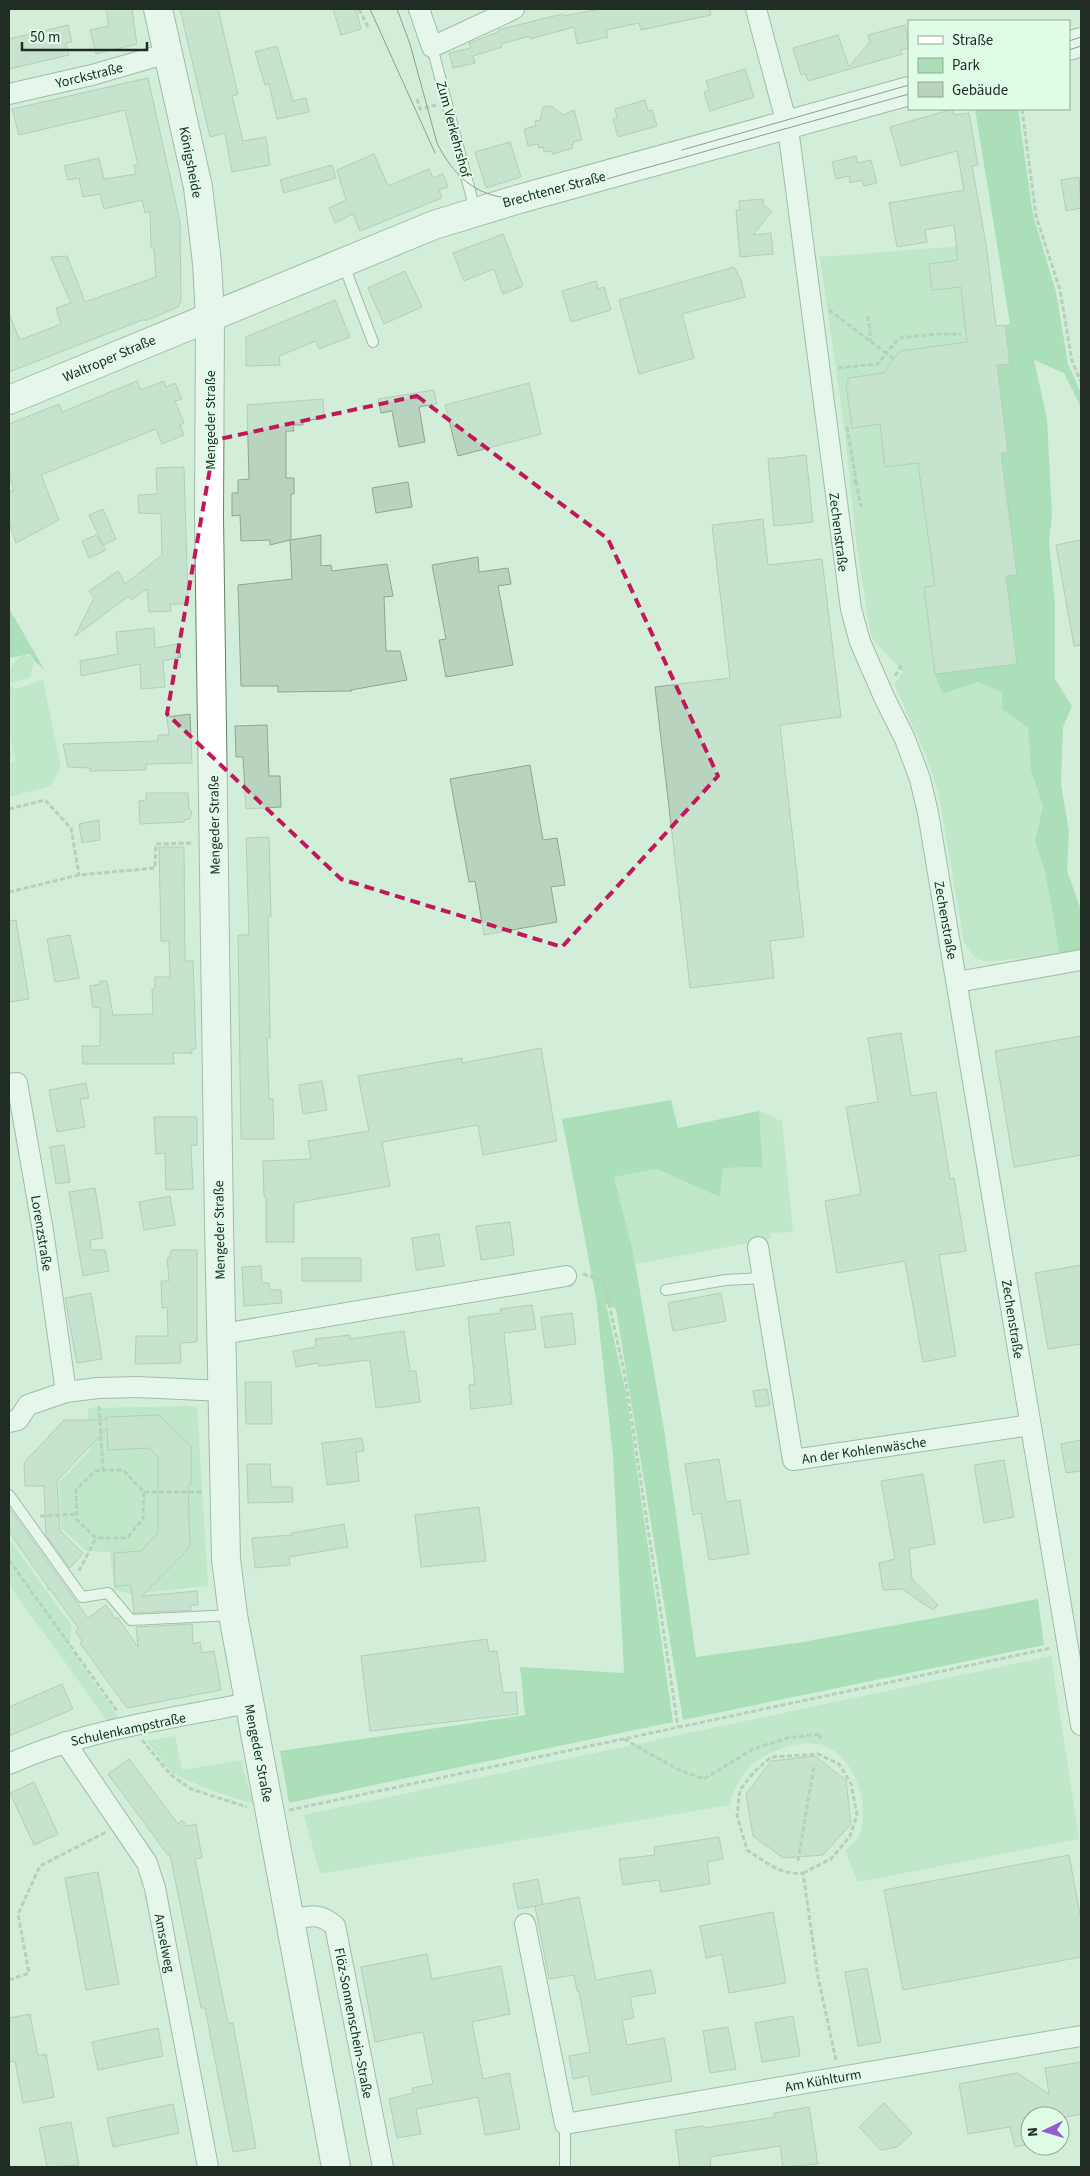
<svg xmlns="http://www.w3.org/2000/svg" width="1090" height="2176" font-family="'Source Sans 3',sans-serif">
	<rect width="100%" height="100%" fill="#d2eed8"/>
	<!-- green -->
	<g fill="#adddb8">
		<polygon points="986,244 996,326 1005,325 1010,364 997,366 1008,452 1001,454 1017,575 1006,577 1017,664 935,675 942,694 978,682 1004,693 1001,709 1028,728 1031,770 1043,806 1035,842 1044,869 1052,908 1059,954 987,962 975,958 964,943 938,791 927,758 894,684 903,672 871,637 856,541 845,433 820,257"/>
		<path d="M25 655 30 656 34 663 30 677 16 682H9C9 667 11 662 25 655Z"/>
		<polygon points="43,680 61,767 50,786 9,797 9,763 16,761 9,734 9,685 15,689"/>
		<polygon points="759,1111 782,1121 793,1232 770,1233 771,1239 635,1264 613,1177 657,1169 703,1189 723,1168 763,1167"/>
		<polygon points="197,1406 208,1586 130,1594 114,1589 110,1552 86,1551 61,1528 59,1482 91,1450 88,1408"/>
		<polygon points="9,1539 71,1625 70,1648 119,1718 109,1723 9,1585"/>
		<path d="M1051 1656 1079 1839 858 1882 845 1851C850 1846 860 1838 861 1831 868 1801 855 1758 825 1746 805 1737 766 1751 751 1765 741 1775 732 1792 730 1805L320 1874 304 1815Z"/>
		<polygon points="175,1736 182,1770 241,1760 253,1804 213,1791 173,1774 147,1741"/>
	</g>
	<!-- forest -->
	<g fill="#7ccc92">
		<polygon points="975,109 1018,109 1033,215 1056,292 1068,364 1081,393 1081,407 1064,373 1034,360 1047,419 1052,515 1049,543 1055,603 1055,679 1072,706 1063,727 1061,784 1069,832 1067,871 1080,907 1081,950 1059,954 1052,908 1044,869 1035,841 1043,806 1031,770 1028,728 1001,709 1003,693 978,682 942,694 935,674 1017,664 1006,576 1017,574 1001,453 1007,452 997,365 1010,364 1005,325 1010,324"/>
		<polygon points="9,608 44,669 35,662 30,654 9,658"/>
		<polygon points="671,1100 678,1128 759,1111 763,1167 723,1168 720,1197 657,1169 614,1177 633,1252 664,1429 696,1657 797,1643 1038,1599 1044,1645 683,1720 616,1309 606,1304 626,1393 673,1722 289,1803 280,1751 525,1715 520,1667 624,1673 613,1456 596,1298 562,1119"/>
	</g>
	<!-- building -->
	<g fill="#b8d4be" stroke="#8da793">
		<polygon points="106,9 132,9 137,44 96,54 90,30 109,26"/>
		<polygon points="180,9 218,9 238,94 232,96 243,141 266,137 270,165 232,172 225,133 210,137"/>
		<polygon points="333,9 356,9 361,29 341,35"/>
		<polygon points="600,9 710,9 711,15 641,30 639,23 606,30 608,37 577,44 574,27 530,39 530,36 501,44 502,47 473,56 475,63 453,68 449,53 471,48 469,43 498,32 498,30 562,14 563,16"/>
		<polygon points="68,25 72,42 66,43 69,55 9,69 9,39"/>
		<polygon points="905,25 909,48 900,50 902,54 808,81 805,73 801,75 793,48 838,35 849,67 870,42 868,35"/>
		<polygon points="277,46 293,101 306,98 309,112 277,119 269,84 265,85 255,52"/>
		<polygon points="745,69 754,97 710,111 704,92 709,90 706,81"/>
		<polygon points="148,78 180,222 181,301 178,307 145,321 145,319 9,372 9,314 20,340 61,324 56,308 71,303 51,257 67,256 85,302 156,277 154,248 151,248 150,211 145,213 142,200 104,209 100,194 83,197 79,178 68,180 64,166 99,158 104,179 136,174 134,165 138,165 125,110 19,135 12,109"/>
		<polygon points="645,100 648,111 652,110 657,126 618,137 613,119 617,118 615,109"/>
		<polygon points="551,106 563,115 574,110 582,140 573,142 574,144 571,145 573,148 553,154 551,151 544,152 543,147 539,148 538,144 528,146 524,129 536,126 535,121 540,120 543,107"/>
		<polygon points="953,109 954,115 969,113 978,165 972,166 986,244 996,326 1005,325 1010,364 997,365 1008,452 1001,453 1017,575 1006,576 1017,664 935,674 924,587 935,586 918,463 885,467 880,424 852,428 846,384 848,384 848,378 883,373 900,351 967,342 961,287 932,290 929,264 958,260 954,225 925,230 927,242 897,247 889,203 964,190 957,151 901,166 890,127"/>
		<polygon points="510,142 521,177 486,188 475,152"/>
		<polygon points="374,154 388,186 429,169 433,178 443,174 448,187 439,190 442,198 360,231 353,214 335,223 329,208 346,200 337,170"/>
		<polygon points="856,156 858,163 871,160 877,183 864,186 862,180 850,183 849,176 836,179 832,162"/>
		<polygon points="332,165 336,178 284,193 280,180"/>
		<polygon points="1079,177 1081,208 1066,211 1061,180"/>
		<polygon points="763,199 763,205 772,211 753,235 771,233 773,254 740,257 736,210 740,210 739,201"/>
		<polygon points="503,234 523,286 503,294 494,269 464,281 453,253"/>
		<polygon points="734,267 741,280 745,297 682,314 694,358 639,374 619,300"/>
		<polygon points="405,271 422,307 384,324 368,288"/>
		<polygon points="596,281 598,289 604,287 611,310 571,322 562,291"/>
		<polygon points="335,300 350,337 319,349 316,341 279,356 280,365 246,366 246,337"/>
		<polygon points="137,381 141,390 164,381 166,387 175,383 182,399 175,401 184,423 180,425 184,435 162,444 156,429 41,475 59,520 16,543 9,523 9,492 14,490 9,475 9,424 59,404 62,412"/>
		<polygon points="529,383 541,434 458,456 445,405"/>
		<polygon points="434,390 437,404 419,407 425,442 399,447 392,411 381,413 378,399"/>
		<polygon points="323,399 324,419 303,420 303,425 293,425 294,431 286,431 286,478 294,478 294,494 291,494 291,540 321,535 321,566 331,565 332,571 387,564 393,596 384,597 386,651 400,651 407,680 351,690 352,691 278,692 278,686 241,686 238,585 292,579 290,540 270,545 270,540 241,541 240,515 232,516 232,493 238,493 238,480 249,479 247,405"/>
		<polygon points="806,455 813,522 774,526 768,459"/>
		<polygon points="184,467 188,604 170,604 171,611 149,612 147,589 131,600 129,596 75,636 94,598 89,591 118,571 125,584 162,555 161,514 139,513 138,495 157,494 156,468"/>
		<polygon points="408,482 412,507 376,513 372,488"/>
		<polygon points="103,509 116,539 103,545 106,550 89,558 82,541 96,535 103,545 89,515"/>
		<polygon points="763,519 768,565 822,559 841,717 780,725 804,937 770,941 774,978 690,988 655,687 730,678 712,525"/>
		<polygon points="1081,540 1081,645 1074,646 1056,545"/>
		<polygon points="478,557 479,572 508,568 511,584 498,586 513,665 446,677 439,640 446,639 432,565"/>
		<polygon points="154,628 155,648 178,644 181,657 163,661 165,687 141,689 140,664 81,676 80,661 118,654 116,632"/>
		<polygon points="190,714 192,763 146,764 146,770 90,771 90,768 68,767 63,744 158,741 158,735 169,735 167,717"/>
		<polygon points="267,725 269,776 280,776 281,807 246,809 243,757 236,757 235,726"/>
		<polygon points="530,765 543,840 557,838 565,885 551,887 557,922 484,935 475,881 469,882 450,779"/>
		<polygon points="146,793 188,793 189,808 192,811 190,819 184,820 184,822 140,824 139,801 146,800"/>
		<polygon points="99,820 100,840 82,843 79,824"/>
		<polygon points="269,837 271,916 268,916 270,1038 267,1038 269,1099 273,1099 274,1139 241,1139 238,935 249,935 246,838"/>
		<polygon points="159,847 184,847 185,961 193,961 196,1049 192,1049 192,1053 173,1053 174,1064 83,1064 82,1046 100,1046 100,1007 93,1008 90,986 100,984 100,981 107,981 113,1015 153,1014 152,989 155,988 155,977 170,977 169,941 161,941"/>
		<polygon points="16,920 29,999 9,1002 9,921"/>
		<polygon points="70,935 79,978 55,982 47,939"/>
		<polygon points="901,1033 911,1096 936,1092 950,1179 954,1178 966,1251 939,1255 956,1356 923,1362 905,1261 837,1273 825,1201 861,1194 846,1107 878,1102 868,1038"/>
		<polygon points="1081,1036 1081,1155 1014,1167 995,1051"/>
		<polygon points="541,1048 557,1141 483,1155 478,1125 382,1142 390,1186 294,1203 294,1242 266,1242 266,1197 264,1197 263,1161 311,1159 308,1141 369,1131 358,1076 462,1058 462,1063"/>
		<polygon points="322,1081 327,1110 303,1114 299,1085"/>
		<polygon points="86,1083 89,1098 80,1099 85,1127 57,1132 49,1090"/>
		<polygon points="154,1117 197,1117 197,1145 191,1146 193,1189 166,1190 165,1153 156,1154"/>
		<polygon points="64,1145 70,1182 56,1184 50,1147"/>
		<polygon points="95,1188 103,1238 90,1240 91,1250 105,1250 109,1271 83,1276 69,1192"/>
		<polygon points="170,1196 175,1225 144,1230 139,1202"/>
		<polygon points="510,1222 514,1255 481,1260 476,1226"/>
		<polygon points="439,1234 444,1266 416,1270 412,1238"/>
		<polygon points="171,1250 197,1250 197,1342 180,1343 181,1363 135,1364 136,1336 168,1336 167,1307 162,1308 161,1281 169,1281 167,1258 170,1257"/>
		<rect x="302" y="1258" width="59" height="23"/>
		<polygon points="1081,1265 1081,1344 1048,1349 1035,1273"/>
		<polygon points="261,1266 262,1283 269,1283 270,1290 281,1290 282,1303 244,1306 242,1267"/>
		<polygon points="91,1293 102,1359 77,1363 65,1298"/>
		<polygon points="721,1293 726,1321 673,1331 668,1303"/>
		<polygon points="532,1305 536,1329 504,1333 512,1404 471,1409 469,1385 475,1384 468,1317 501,1313 500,1309"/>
		<polygon points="572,1313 576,1344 545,1348 541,1317"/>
		<polygon points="404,1331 410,1371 416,1371 420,1402 376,1408 370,1360 319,1366 318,1363 296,1367 293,1351 316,1347 315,1339 350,1335 350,1339"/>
		<polygon points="245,1382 271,1382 272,1424 246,1424"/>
		<polygon points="767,1389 770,1405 756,1407 753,1391"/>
		<polygon points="159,1415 191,1446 191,1485 188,1485 190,1547 142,1596 197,1591 198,1605 190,1605 191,1610 134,1613 131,1585 115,1586 114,1553 141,1551 158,1533 158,1457 149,1448 108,1450 107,1428 57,1481 60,1531 83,1553 70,1568 46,1535 44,1486 25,1486 24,1463 64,1420 107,1420 106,1417"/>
		<polygon points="362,1438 364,1451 356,1452 359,1481 327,1485 322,1443"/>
		<polygon points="1081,1440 1081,1471 1066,1473 1061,1444"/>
		<polygon points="719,1459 726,1502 740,1500 749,1554 709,1560 701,1513 693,1515 685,1464"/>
		<polygon points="1004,1460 1014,1517 984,1523 974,1465"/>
		<polygon points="247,1464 270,1464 271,1487 292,1487 293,1502 248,1503"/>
		<polygon points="923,1474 935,1544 909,1549 912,1579 938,1605 933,1610 902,1589 883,1590 879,1563 895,1559 881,1481"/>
		<polygon points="479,1507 486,1561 421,1567 415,1515"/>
		<polygon points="9,1508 88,1618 106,1605 115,1619 117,1617 138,1647 136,1627 192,1624 193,1644 200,1642 202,1653 214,1651 221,1690 127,1708 80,1643 82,1641 76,1632 78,1628 50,1589 48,1590 48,1587 9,1532"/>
		<polygon points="344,1524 348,1547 289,1557 290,1565 255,1568 252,1538 292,1535 292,1533"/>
		<polygon points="487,1639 489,1652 497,1651 503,1693 516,1692 518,1714 370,1731 361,1656"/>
		<polygon points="62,1684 73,1709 9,1736 9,1707"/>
		<polygon points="815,1756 846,1780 851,1824 823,1855 783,1858 753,1836 746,1794 771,1761"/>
		<polygon points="129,1759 178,1824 182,1820 187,1826 196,1824 202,1858 195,1859 228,2023 233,2023 256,2148 233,2152 205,2008 201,2008 170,1854 168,1855 108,1774"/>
		<polygon points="34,1782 58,1834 34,1845 10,1793"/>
		<polygon points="719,1837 723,1859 707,1862 710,1884 661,1892 659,1880 623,1885 619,1859 655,1855 654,1847"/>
		<polygon points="1069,1855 1081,1920 1081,1957 903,1990 884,1890"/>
		<polygon points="98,1872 119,1984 86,1990 65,1878"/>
		<polygon points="538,1879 543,1905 518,1909 513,1884"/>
		<polygon points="579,1897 596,1980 651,1970 656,1993 630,1997 634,2018 622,2020 627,2045 664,2038 672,2081 592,2095 588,2076 573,2079 569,2056 590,2052 579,1991 577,1991 574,1975 549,1979 535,1906"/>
		<polygon points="773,1912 786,1983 729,1993 722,1954 706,1958 700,1926"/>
		<polygon points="427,1954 432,1979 501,1966 510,2014 472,2022 483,2079 509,2073 520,2129 485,2135 478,2097 416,2109 421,2134 397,2138 389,2099 413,2093 412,2088 433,2084 423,2032 375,2042 361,1967"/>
		<polygon points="867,1968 881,2042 858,2046 845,1972"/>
		<polygon points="30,2014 38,2056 46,2054 54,2097 23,2103 15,2061 9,2062 9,2018"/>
		<polygon points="793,2016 800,2056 762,2062 755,2023"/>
		<polygon points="728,2027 736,2069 710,2073 703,2031"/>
		<polygon points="158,2028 163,2056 98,2070 92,2042"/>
		<polygon points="1081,2062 1081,2114 1060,2118 1060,2116 1030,2116 1030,2144 1015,2147 1010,2127 968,2134 959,2084 1017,2073 1049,2094 1045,2068"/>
		<polygon points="884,2103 912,2133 897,2147 881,2150 859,2127"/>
		<polygon points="173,2104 179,2133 113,2147 107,2118"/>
		<polygon points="809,2107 818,2164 783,2167 780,2146 710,2157 711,2167 680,2167 675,2130 704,2126 704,2128 775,2117 774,2113"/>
		<polygon points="71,2122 79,2165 47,2167 39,2128"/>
	</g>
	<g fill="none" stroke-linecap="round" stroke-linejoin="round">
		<!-- service casing -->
		<g stroke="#657f6b" stroke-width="12">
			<g id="service">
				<polyline points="432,47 475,210"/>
				<polyline points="343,263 373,342"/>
				<polyline points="666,1290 726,1280 762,1278"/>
				<polyline points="9,1495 82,1597 108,1593 131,1620 233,1615"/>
				<polyline points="565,2124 565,2167"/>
			</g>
		</g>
		<!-- minor casing -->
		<g stroke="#657f6b" stroke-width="22">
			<g id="minor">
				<polyline points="419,9 432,47 514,9"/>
				<polyline points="756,9 788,128 851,609 860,642 884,697 905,739 920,779 928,813 1081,1725"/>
				<polyline points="9,94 92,75 168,53"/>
				<polyline points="957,982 1081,960"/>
				<polyline points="9,1084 17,1083 43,1231 66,1392"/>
				<polyline points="758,1247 793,1460 1030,1425"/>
				<polyline points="222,1334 566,1276"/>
				<polyline points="9,1422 18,1420 28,1405 66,1392 98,1388 137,1387 223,1391"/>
				<polyline points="65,1742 147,1863 155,1888 208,2167"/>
				<path d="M9 1764C84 1730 168 1719 249 1703"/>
				<path d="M291 1920C310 1916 319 1912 335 1926L383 2167"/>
				<polyline points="525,1924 565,2124 1081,2036"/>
			</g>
		</g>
		<!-- secondary casing -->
		<g stroke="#657f6b" stroke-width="30">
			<g id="secondary">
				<polyline points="158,9 198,187 207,263 210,317 209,517 219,1225 226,1559 233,1615 336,2167"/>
				<polyline points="1069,46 1081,42"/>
				<polyline points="9,400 434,225 519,199 909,91"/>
			</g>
		</g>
		<!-- path -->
		<g stroke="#95ab9a" stroke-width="3" stroke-dasharray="5 2.5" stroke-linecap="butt">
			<polyline points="359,9 369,29"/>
			<polyline points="417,99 420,109 436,105"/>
			<polyline points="1022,109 1036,216 1060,290 1072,361 1081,382"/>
			<polyline points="829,310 886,353 878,364 837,368"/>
			<polyline points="868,316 871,341"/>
			<polyline points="894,359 886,353 899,338 936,334 961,334"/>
			<polyline points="847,427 856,480 853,484"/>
			<polyline points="856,481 861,507"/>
			<polyline points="895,676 902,664"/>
			<polyline points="9,751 9,756"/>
			<polyline points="9,809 45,800 71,828 79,875"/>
			<polyline points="9,892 79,875 155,868 156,844 192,843"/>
			<polyline points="583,1274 604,1281 625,1376 678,1727"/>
			<polyline points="99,1406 103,1470 95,1471 76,1490 77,1520 96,1538 127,1538 143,1519 144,1492 123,1470 103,1470"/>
			<polyline points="144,1492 203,1492"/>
			<polyline points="40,1516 77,1514"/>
			<polyline points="9,1560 117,1711"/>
			<polyline points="79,1571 96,1538"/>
			<polyline points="624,1739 679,1770 704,1779 753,1749 787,1738 821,1734 819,1741"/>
			<polyline points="142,1740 171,1775 191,1789 247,1807"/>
			<polyline points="289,1810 1051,1648"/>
			<polyline points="798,1861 814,1766"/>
			<path d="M803 1873 831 1859 850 1836 857 1815 851 1784 839 1764 818 1754 771 1757 754 1772 740 1790 737 1815 747 1850C764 1861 782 1876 803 1873L818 1977 836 2060"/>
			<polyline points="9,1980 29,1973 18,1914 40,1866 106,1832"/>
		</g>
		<!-- service -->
		<use href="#service" stroke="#fff" stroke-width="10"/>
		<!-- minor -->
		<use href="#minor" stroke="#fff" stroke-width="20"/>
		<!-- secondary -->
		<use href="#secondary" stroke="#fff" stroke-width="28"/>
		<!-- tram -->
		<g stroke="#354238" stroke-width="1">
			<polyline points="370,9 435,153"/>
			<path d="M397 9 410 44 437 143C464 197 502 206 557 193L909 94"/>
			<polyline points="1069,41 1081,37"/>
			<polyline points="1069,50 1081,46"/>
			<polyline points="682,150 909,85"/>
		</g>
	</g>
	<!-- marked area -->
	<path d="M0 0H1090V2176H0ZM417 396 608 539 718 776 562 947 341 879 167 714 215 440Z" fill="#d2eed8" fill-opacity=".55" fill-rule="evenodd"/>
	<path fill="none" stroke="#c2185b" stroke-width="4" stroke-dasharray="10 6" stroke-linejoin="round" d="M417 396 608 539 718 776 562 947 341 879 167 714 215 440Z"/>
	<g text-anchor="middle" stroke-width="4" stroke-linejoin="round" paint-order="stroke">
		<!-- street labels -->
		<g font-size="14" fill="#212c24" stroke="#dffce6">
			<text transform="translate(89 75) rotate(-14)" y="5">Yorckstraße</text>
			<text transform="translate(454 129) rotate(75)" y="5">Zum Verkehrshof</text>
			<text transform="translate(191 162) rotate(79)" y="5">Königsheide</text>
			<text transform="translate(554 189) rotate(-15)" y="5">Brechtener Straße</text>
			<text transform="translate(109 358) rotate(-23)" y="5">Waltroper Straße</text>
			<text transform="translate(210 420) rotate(-90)" y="5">Mengeder Straße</text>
			<text transform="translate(839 532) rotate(83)" y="5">Zechenstraße</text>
			<text transform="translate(214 825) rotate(-91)" y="5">Mengeder Straße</text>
			<text transform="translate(946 920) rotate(80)" y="5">Zechenstraße</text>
			<text transform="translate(219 1230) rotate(-91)" y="5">Mengeder Straße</text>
			<text transform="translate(42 1233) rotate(81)" y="5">Lorenzstraße</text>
			<text transform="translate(1013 1319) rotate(81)" y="5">Zechenstraße</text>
			<text transform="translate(864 1450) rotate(-8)" y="5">An der Kohlenwäsche</text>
			<text transform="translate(128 1729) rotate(-12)" y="5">Schulenkampstraße</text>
			<text transform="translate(259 1753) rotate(79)" y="5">Mengeder Straße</text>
			<text transform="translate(165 1943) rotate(79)" y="5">Amselweg</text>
			<text transform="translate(354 2023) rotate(79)" y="5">Flöz-Sonnenschein-Straße</text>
			<text transform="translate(823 2080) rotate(-10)" y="5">Am Kühlturm</text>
		</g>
	</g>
	<!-- border -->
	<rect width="1090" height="2176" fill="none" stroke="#212c24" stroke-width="20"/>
	<!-- legend -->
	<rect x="908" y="20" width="162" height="90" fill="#dffce6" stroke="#93a998"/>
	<rect x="918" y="36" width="25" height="8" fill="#ffffff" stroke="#93a998"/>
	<text x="952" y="45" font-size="15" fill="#212c24">Straße</text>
	<rect x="918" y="58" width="25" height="15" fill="#adddb8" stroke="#93a998"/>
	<text x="952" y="70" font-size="15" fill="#212c24">Park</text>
	<rect x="918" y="82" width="25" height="15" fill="#b8d4be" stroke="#93a998"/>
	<text x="952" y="95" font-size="15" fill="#212c24">Gebäude</text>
	<!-- north arrow -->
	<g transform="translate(1045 2131) rotate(265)"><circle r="24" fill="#dffce6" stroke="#93a998"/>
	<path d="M0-4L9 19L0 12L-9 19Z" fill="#925cd4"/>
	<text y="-8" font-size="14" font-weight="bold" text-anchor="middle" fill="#212c24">N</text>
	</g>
	<!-- scale -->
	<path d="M22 42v8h125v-8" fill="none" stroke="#212c24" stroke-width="2.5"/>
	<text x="30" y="42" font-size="15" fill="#212c24" stroke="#dffce6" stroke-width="4" paint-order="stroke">50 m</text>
</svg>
